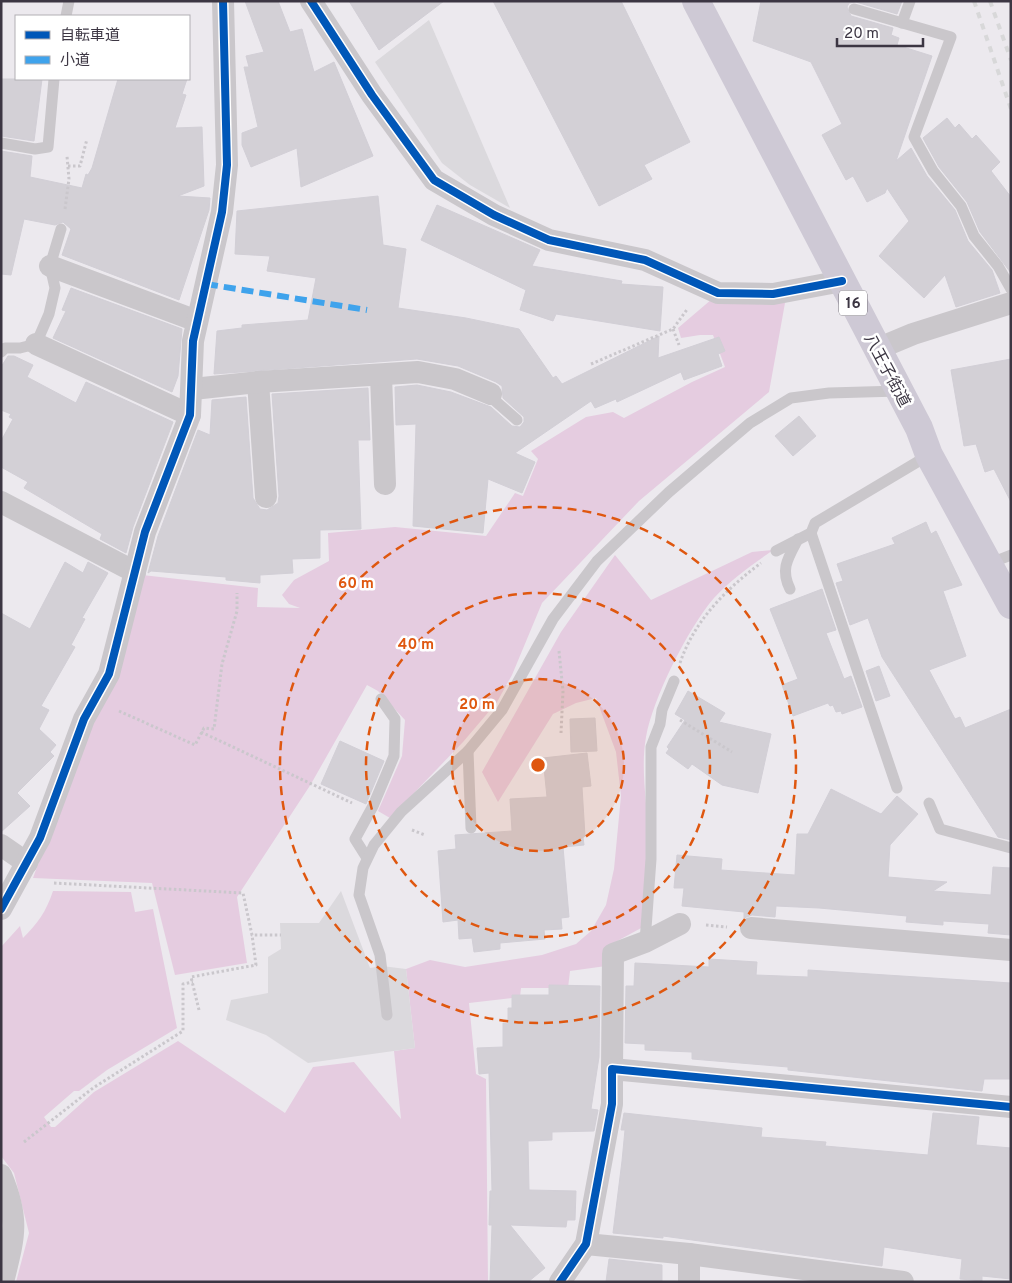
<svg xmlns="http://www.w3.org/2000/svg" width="1012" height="1283" font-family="Overpass,'Noto Sans JP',sans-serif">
	<rect width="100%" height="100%" fill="#ece9ee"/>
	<!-- green -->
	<g fill="#e5cce0">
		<polygon points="712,299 785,303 769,392 639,501 542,603 512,675 497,702 463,742 390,818 378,811 402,756 405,720 378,691 367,685 311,784 237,897 247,963 175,975 152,883 33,878 142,575 258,588 257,607 300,608 289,604 282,595 294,580 329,561 328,533 395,527 486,536 515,493 523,496 538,459 531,451 586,417 613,412 624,418 692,382 725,367 713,335 700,335 681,338 678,328"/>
		<path d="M773 550C752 565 731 579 714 598 688 628 653 698 646 737 640 770 648 806 648 839 648 868 645 898 643 927L608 946 606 966 570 971 568 988H521L520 997 469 1003 476 1074 486 1079 488 1282H16L29 1233 14 1173 1 1156V947L20 926 23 938C38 923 46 912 53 891L131 892 135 912 153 909 177 1028 107 1070 79 1091H74L44 1117 51 1127H55L94 1092 178 1041 285 1113 313 1067 354 1062 401 1119 394 1051 415 1048 406 969 430 960 465 967 542 955 576 944 591 931 606 905 614 869 621 796 616 752 596 698 576 703 553 714 498 802 482 772 561 632 615 555 651 600 752 552Z"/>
	</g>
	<!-- parking -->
	<g fill="#dbd9dd">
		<polygon points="429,20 510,208 470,185 442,163 375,62"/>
		<polygon points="341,891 370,968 382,966 406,969 415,1048 308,1063 266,1035 226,1020 231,1000 268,993 268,957 281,949 280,923 319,923"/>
	</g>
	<!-- building -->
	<g fill="#d3d0d6" stroke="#d2cfd6">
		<polygon points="245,1 278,1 290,32 302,29 314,72 334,62 373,156 301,187 297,148 251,167 242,145 242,133 258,127 244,67 249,67 246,56 264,52"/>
		<polygon points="349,1 444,1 379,50"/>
		<polygon points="493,1 621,1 690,142 644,165 652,179 599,206"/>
		<polygon points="761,1 902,1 897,14 856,2 849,3 847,7 851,16 893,28 891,35 899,38 897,45 932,56 896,161 911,148 927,176 955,210 968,241 992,270 1000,293 956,307 945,275 924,298 879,256 909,221 887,188 885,193 867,202 853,176 846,180 822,135 842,124 811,62 753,41"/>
		<polygon points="1,79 42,79 34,141 1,136"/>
		<polygon points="118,79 187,79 182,94 186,95 175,128 202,127 204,186 178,196 210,198 209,210 179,300 62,255 71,229 63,222 55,225 24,219 11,275 1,274 1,151 32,156 30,177 82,188 86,174 88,175 92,168"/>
		<polygon points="947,118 955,128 959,124 972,139 976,135 1000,162 991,171 1011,197 1011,273 980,232 967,202 939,167 923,138"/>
		<polygon points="378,196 383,245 406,249 398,308 466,318 519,329 553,378 556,376 562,384 659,336 658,358 719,337 725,351 718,354 722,366 684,380 681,372 617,402 616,399 595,408 591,401 515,453 535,462 522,493 488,479 483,533 413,526 416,424 396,425 395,387 417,385 451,392 491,407 512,426 520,427 524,422 524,417 503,398 502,386 496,382 458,366 417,359 214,374 217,331 242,328 242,325 308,320 316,278 267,271 270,256 235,254 237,211"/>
		<polygon points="437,205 540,250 532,266 622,281 621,284 663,287 660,331 556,314 553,321 520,310 526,290 421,240"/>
		<polygon points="71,288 182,329 178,376 172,392 53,338 66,311 62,310"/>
		<polygon points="8,356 14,356 33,365 27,377 76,403 86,382 173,422 133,527 126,553 100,539 102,534 24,488 28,482 1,467 1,441 13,419 9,417 11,414 1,410 1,367"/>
		<polygon points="1011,359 1011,502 994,469 985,472 976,444 964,446 951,370"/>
		<polygon points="368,388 370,440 358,440 361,529 320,530 320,558 292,559 293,573 260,575 260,583 226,580 226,577 151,571 148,573 158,536 198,430 210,435 212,400 246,397 253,498 260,509 267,510 278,503 279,496 272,394"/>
		<polygon points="799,416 816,436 793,456 775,436"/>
		<polygon points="926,522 931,534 936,531 962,585 943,591 966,656 929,670 955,719 960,717 965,728 1011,709 1011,840 998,837 882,657 868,618 850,625 836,583 843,581 837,564 895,544 892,538"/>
		<polygon points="65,562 83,573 88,562 108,573 82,618 85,619 71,645 75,647 41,706 49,710 39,729 56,745 50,752 54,756 17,793 30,806 1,832 1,613 30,629"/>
		<polygon points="822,589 836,630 826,633 844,679 851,676 862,707 842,714 841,711 836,712 833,705 830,706 828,703 793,716 782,685 798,679 770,609"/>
		<polygon points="879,666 890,696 876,701 866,671"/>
		<polygon points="688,691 725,713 719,722 771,734 758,793 722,785 692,764 688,769 666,753 669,749 667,747 685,720 675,714"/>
		<polygon points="595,718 597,751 571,752 570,719"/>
		<polygon points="340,741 384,761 366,804 321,784"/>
		<polygon points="587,753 591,786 582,787 585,836 583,837 584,845 563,847 569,917 561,918 562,929 544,930 545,939 500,943 500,949 474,952 472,938 459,939 458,920 443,922 438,851 456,849 455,835 512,831 510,799 547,797 543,758"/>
		<polygon points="831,789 881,814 897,796 918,814 890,845 888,877 947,882 933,891 991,895 993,867 1011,868 1011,935 988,933 989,924 943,921 943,925 906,922 907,916 819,908 776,906 775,917 752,915 744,918 744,912 682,906 684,888 674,888 677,855 722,859 721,870 795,875 797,834 808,834"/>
		<polygon points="709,959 757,962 756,975 808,977 808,970 1011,983 1011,1079 984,1079 982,1091 788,1070 788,1067 692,1059 692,1052 645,1050 645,1044 625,1043 626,986 634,986 635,963 709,967"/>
		<polygon points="549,985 600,986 599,1057 591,1109 598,1110 594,1131 552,1132 552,1140 528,1141 529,1190 576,1191 575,1220 567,1220 566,1227 510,1225 545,1268 528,1282 490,1282 492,1225 489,1225 490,1191 492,1191 489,1073 479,1074 477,1048 503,1047 503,1023 508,1024 508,1008 512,1008 512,995 549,995"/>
		<polygon points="624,1113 762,1128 761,1137 826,1142 825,1146 928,1155 933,1113 979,1117 976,1145 1011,1148 1011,1279 982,1276 982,1281 960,1279 962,1259 884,1247 882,1266 663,1236 663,1238 613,1233 622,1161 625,1130 621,1130"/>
		<polygon points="609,1259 662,1265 662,1282 606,1282"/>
	</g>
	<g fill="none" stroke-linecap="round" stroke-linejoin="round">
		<!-- path -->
		<g stroke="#cac7cc" stroke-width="3" stroke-dasharray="2.5 2.5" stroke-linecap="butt">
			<polyline points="68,166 80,166 87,139"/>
			<polyline points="65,209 69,179 67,156"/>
			<polyline points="673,329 679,345"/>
			<polyline points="591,364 673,329 688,308"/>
			<polyline points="559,651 563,691 561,733"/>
			<path d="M680 663C694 621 726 589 761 563"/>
			<polyline points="119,711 195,745 204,728 214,729 222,664 237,611 237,593"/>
			<polyline points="680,720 732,752"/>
			<polyline points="201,732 352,803"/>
			<polyline points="412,830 425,835"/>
			<polyline points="54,883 243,893 252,935 281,935"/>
			<polyline points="706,925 727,927"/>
			<polyline points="199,1010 191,977 256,965 252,935"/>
			<polyline points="24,1142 93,1088 183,1031 183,984 193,982"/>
		</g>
		<!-- service -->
		<g stroke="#cac7cb" stroke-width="11">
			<polyline points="854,9 951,37 914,137 933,171 961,206 974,236 998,266 1011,289"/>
			<polyline points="66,16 69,1"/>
			<polyline points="902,23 910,1"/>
			<polyline points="1,143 35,149 48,147 54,79"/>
			<polyline points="1,352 5,348 20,348 36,344 49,314 55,288 50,266 61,229"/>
			<polyline points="491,394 493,399 517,420"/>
			<polyline points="811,533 897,788"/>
			<polyline points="776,551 811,533 815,523 929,455"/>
			<polyline points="988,564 1011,555"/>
			<path d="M790 589C780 569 788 558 798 539"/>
			<polyline points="468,751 471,828"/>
			<polyline points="929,803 940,829 1011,848"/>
			<polyline points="367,858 355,839 373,806 394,756 395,719 381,699"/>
			<polyline points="645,942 651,859 651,747 660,724 662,710 674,681"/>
			<polyline points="387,1015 380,955 359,895 363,868 374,845 401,812 468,751 502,710 553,619 597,561 669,492 750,423 791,398 829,393 899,391"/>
		</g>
		<!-- minor -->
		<g stroke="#cac7cb" stroke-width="22">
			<polyline points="311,1 372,95 434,180 494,215 549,240 645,260 718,293 773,294 842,281"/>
			<polyline points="50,266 197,321"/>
			<polyline points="36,344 190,415"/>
			<polyline points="877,349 913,334 1011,303"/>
			<polyline points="381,376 385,484"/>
			<polyline points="258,382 266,497"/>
			<polyline points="193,389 258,382 418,372 455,379 491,394"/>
			<polyline points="1,502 135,572"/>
			<polyline points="1,845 27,863"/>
			<polyline points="1,909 40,838 84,719 109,674 145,532 190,415 193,341 222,212 227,165 223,1"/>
			<polyline points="751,928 1011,950"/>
			<polyline points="612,1069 613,954 645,942 680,924"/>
			<path d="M1 1175C20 1220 14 1237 3 1282"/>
			<polyline points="586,1244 689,1254 903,1282"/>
			<polyline points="689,1254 689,1282"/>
			<polyline points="560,1282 586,1244 612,1104 612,1069 1011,1107"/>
		</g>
		<!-- trunk -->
		<polyline stroke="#cec9d5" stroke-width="28" points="696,1 919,428 929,455 1011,605"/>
		<!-- rail -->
		<g stroke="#d8d8d9" stroke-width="4" stroke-dasharray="6 6" stroke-linecap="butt">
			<polyline points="974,1 1011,109"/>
			<polyline points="990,1 1011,60"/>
		</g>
		<!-- quiet -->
		<polyline stroke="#3fa3ec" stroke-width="6" stroke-dasharray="12 6" stroke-linecap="butt" points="206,284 367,310"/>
		<!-- cycleway casing -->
		<g stroke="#fff" stroke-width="11">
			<g id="cycleway">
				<polyline points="311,1 372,95 434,180 494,215 549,240 645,260 718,293 773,294 842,281"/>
				<polyline points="1,909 40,838 84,719 109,674 145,532 190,415 193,341 222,212 227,165 223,1"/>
				<polyline points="560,1282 586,1244 612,1104 612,1069 1011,1107"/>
			</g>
		</g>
		<!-- cycleway -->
		<use href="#cycleway" stroke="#0057b8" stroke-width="8"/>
	</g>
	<!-- distance rings -->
	<circle cx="538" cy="765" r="86" fill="#df570f" fill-opacity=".12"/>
	<g fill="none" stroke="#df570f" stroke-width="2.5" stroke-dasharray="9 6">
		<circle cx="538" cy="765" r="86"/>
		<circle cx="538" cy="765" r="172"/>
		<circle cx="538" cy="765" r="258"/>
	</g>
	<g text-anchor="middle" stroke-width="5" stroke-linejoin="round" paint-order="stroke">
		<!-- shield labels -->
		<rect fill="#fff" stroke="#76727b" stroke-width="1" x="839" y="290.5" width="28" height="25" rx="4"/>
		<g font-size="15" font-weight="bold" fill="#3c3643">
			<text x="853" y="308">16</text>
		</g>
		<!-- street labels -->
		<g font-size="16" fill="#3c3643" stroke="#fff">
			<text transform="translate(888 370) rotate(62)" y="6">八王子街道</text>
		</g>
	</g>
	<circle cx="538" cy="765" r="8" fill="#df570f" stroke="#fff" stroke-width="2.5"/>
	<g font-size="15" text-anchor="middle" font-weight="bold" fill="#df570f" stroke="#fff" stroke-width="5" stroke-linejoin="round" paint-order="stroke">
		<text x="356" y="588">60 m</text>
		<text x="416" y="649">40 m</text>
		<text x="477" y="709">20 m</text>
	</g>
	<!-- border -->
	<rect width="1012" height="1283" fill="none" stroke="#3c3643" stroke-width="5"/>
	<!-- legend -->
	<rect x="15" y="15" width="175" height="65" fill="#ffffff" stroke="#b1afb4"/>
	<rect x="25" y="31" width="25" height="8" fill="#0057b8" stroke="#b1afb4"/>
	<text x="60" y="40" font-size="15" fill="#3c3643">自転車道</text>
	<rect x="25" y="56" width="25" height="8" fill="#3fa3ec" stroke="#b1afb4"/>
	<text x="60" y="65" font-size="15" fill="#3c3643">小道</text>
	<!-- scale -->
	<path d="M837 38v8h86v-8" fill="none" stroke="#3c3643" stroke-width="2.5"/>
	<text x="844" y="38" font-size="15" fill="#3c3643" stroke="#ffffff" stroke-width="4" paint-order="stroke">20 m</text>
</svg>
